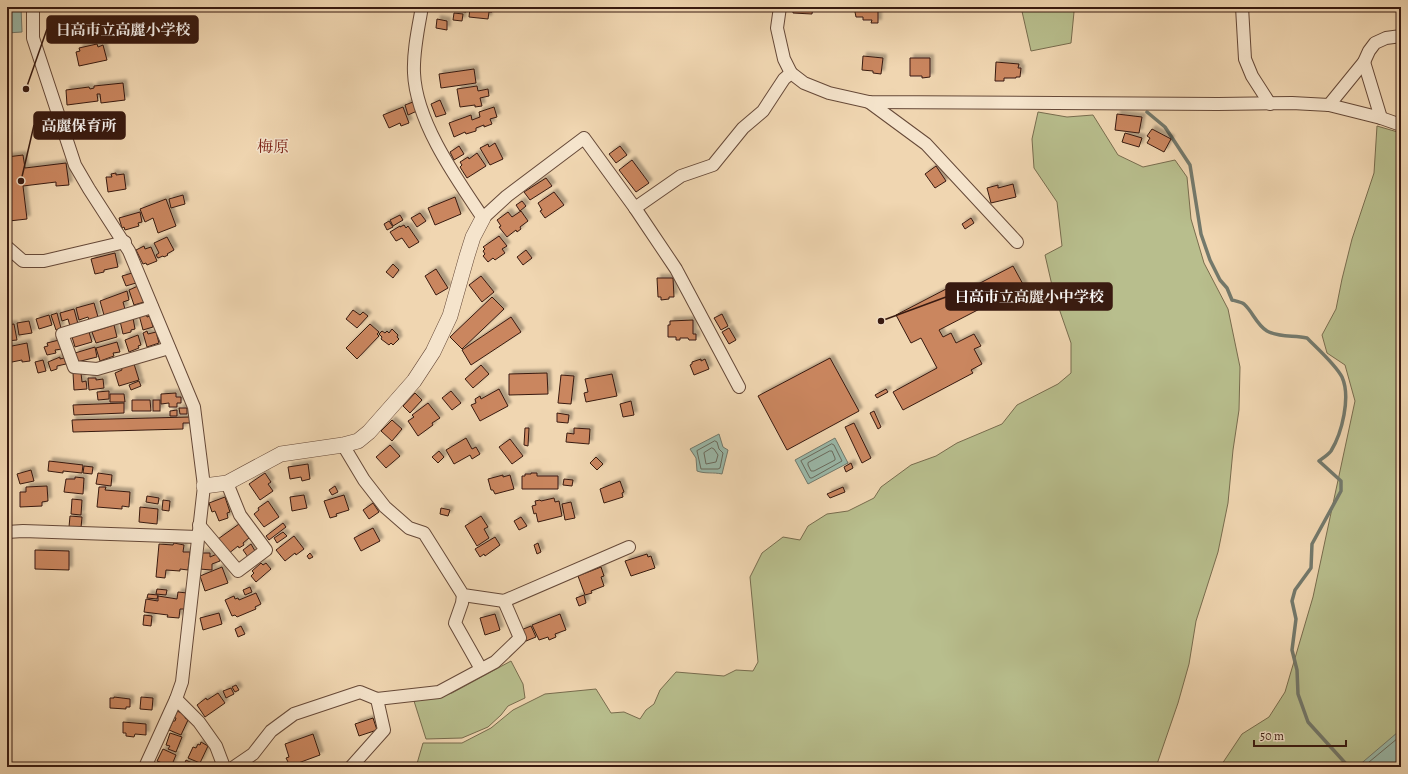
<svg xmlns="http://www.w3.org/2000/svg" width="1408" height="774" font-family="Alegreya,'Noto Serif JP',serif">
	<defs>
		<filter id="shadow"><feDropShadow dx="3.5" dy="-3.5" stdDeviation="1" flood-color="#0004"/></filter>
	</defs>
	<rect width="100%" height="100%" fill="#f0d6b1"/>
	<filter id="stains"><feTurbulence type="fractalNoise" baseFrequency=".005" numOctaves="4"/><feColorMatrix values="0 0 0 0 .2 0 0 0 0 .09 0 0 0 0 .02 0 0 0 .5 -.17"/></filter>
	<radialGradient id="worn" r=".72"><stop offset=".6" stop-color="#630" stop-opacity="0"/><stop offset="1" stop-color="#630" stop-opacity=".3"/></radialGradient>
	<!-- green -->
	<g fill="#b8be8d" stroke="#786c4e">
		<polygon points="1021,7 1072,7 1074,12 1071,43 1031,51"/>
		<polygon points="1038,112 1067,117 1093,115 1118,155 1143,167 1175,160 1187,177 1191,219 1204,263 1228,309 1240,367 1239,410 1233,450 1228,503 1218,552 1196,621 1189,664 1178,703 1156,767 416,767 423,743 462,743 491,728 513,710 545,694 596,689 611,713 624,712 640,719 646,710 654,704 660,690 676,672 724,676 736,670 753,671 758,662 750,577 762,553 783,537 800,540 808,526 827,514 848,511 874,498 881,487 911,465 936,456 957,443 1002,424 1017,405 1058,384 1071,373 1071,343 1054,294 1045,255 1062,246 1057,202 1034,168 1032,139"/>
		<polygon points="1377,126 1401,133 1401,767 1220,767 1242,734 1269,717 1285,692 1313,597 1355,401 1345,365 1327,353 1322,335 1336,309 1342,279 1352,239 1374,173"/>
		<polygon points="511,661 523,684 525,698 508,706 501,715 488,727 462,738 426,739 414,701 437,697 452,693"/>
	</g>
	<!-- water -->
	<g fill="#9ab9aa" stroke="#73796c">
		<polygon points="7,7 21,7 22,32 7,33"/>
		<path d="M719 434 723 447 728 450 722 474C713 472 705 474 697 471L696 458 690 449Z"/>
		<polygon points="835,438 848,463 808,484 795,460"/>
		<polygon points="1398,732 1401,736 1401,767 1357,767"/>
	</g>
	<g fill="none" stroke-linecap="round" stroke-linejoin="round">
		<!-- shore -->
		<g stroke="#696a5d" stroke-width="1">
			<polygon points="715,441 717,442 719,449 723,453 720,468 718,469 701,469 697,451"/>
			<polygon points="832,444 834,445 842,461 812,478 810,478 801,461"/>
			<polygon points="712,448 714,449 718,455 716,462 706,464 704,453"/>
			<polygon points="830,451 832,451 835,458 835,460 814,471 811,471 808,465 808,463"/>
			<polyline points="1363,767 1398,738 1401,737"/>
		</g>
		<!-- stream -->
		<path stroke="#73796c" stroke-width="3.5" d="M1147 112 1165 127 1190 165 1201 234 1210 260 1220 280 1227 288 1232 300C1236 301 1241 302 1244 304 1253 312 1256 324 1267 331 1279 338 1294 335 1307 338 1317 348 1336 365 1342 377 1351 397 1342 433 1331 451 1328 455 1323 458 1319 461L1341 481V491L1312 544 1311 568 1295 590 1292 601 1296 619 1292 650 1297 670 1298 694 1308 722 1347 765"/>
	</g>
	<!-- building -->
	<g fill="#ca865f" stroke="#381a10" filter="url(#shadow)">
		<polygon points="445,7 466,7 466,12 445,9"/>
		<polygon points="470,7 493,7 492,12 489,12 488,19 469,17"/>
		<polygon points="793,7 813,7 812,14 793,13"/>
		<polygon points="854,7 878,7 878,23 871,23 872,20 863,20 863,17 856,17"/>
		<polygon points="454,13 463,14 462,21 453,20"/>
		<polygon points="437,19 447,21 447,30 436,28"/>
		<polygon points="97,44 98,47 103,45 107,60 79,66 76,52 80,51 79,48"/>
		<polygon points="863,56 883,58 881,74 873,73 873,71 862,70"/>
		<polygon points="910,58 930,58 930,77 922,78 922,76 910,76"/>
		<polygon points="996,62 1019,64 1018,68 1021,68 1020,77 1016,77 1016,78 1004,78 1004,81 995,81"/>
		<polygon points="474,69 476,83 441,88 439,74"/>
		<polygon points="123,83 125,100 101,103 100,94 97,94 98,101 67,105 66,90 89,87 90,89 94,88 94,86"/>
		<polygon points="477,86 478,91 488,89 489,96 480,98 482,106 475,107 475,105 460,107 457,89"/>
		<polygon points="440,100 446,114 436,117 431,104"/>
		<polygon points="413,102 417,111 408,115 405,105"/>
		<polygon points="403,107 409,123 401,126 400,123 389,128 383,115"/>
		<polygon points="494,107 497,117 490,119 492,124 484,127 484,125 476,128 476,131 466,134 465,132 454,137 449,123 471,115 472,120 480,117 479,112"/>
		<polygon points="1117,114 1142,117 1139,133 1115,130"/>
		<polygon points="1152,129 1171,139 1164,152 1147,143 1150,138 1147,136"/>
		<polygon points="1125,133 1142,138 1139,147 1122,142"/>
		<polygon points="495,143 503,159 490,165 480,148 488,144 489,147"/>
		<polygon points="459,146 464,154 454,160 450,152"/>
		<polygon points="620,146 627,155 616,163 609,154"/>
		<polygon points="477,153 486,166 467,178 460,167 462,165 460,162 468,157 469,159"/>
		<polygon points="23,155 25,168 66,163 69,185 56,186 56,182 23,186 27,219 9,221 7,203 7,157"/>
		<polygon points="632,160 649,183 636,192 619,170"/>
		<polygon points="936,166 946,181 935,188 925,174"/>
		<polygon points="116,173 116,175 124,174 126,189 108,192 106,177 112,177 111,174"/>
		<polygon points="546,178 552,186 530,200 524,192"/>
		<polygon points="1013,184 1016,197 991,203 987,188 998,185 998,188"/>
		<polygon points="554,192 564,205 545,218 540,211 542,210 538,203"/>
		<polygon points="183,195 185,204 171,208 169,199"/>
		<polygon points="455,197 461,214 435,225 428,208"/>
		<polygon points="166,199 176,226 158,233 153,218 145,222 140,209"/>
		<polygon points="522,201 526,206 520,211 516,205"/>
		<polygon points="521,211 528,221 520,227 521,229 517,232 516,230 507,237 499,227 501,226 497,220 508,212 512,217"/>
		<polygon points="140,212 142,222 138,223 139,226 125,230 124,227 122,228 119,218"/>
		<polygon points="420,213 426,221 417,227 411,218"/>
		<polygon points="400,215 403,220 393,226 390,220"/>
		<polygon points="971,218 974,223 965,229 962,224"/>
		<polygon points="389,221 393,227 387,230 384,224"/>
		<polygon points="404,225 406,228 408,226 419,242 409,248 402,238 396,241 390,232 400,226 400,227"/>
		<polygon points="499,236 507,246 502,249 505,253 495,260 493,258 488,262 483,256 485,254 483,251 485,249 483,247"/>
		<polygon points="167,237 174,250 167,254 168,255 164,257 163,256 158,258 156,255 159,253 154,243"/>
		<polygon points="144,246 145,249 151,247 157,261 147,265 146,263 143,264 136,250"/>
		<polygon points="526,250 532,258 523,265 517,257"/>
		<polygon points="115,253 118,267 104,270 104,272 95,274 91,259"/>
		<polygon points="393,264 399,270 393,278 386,272"/>
		<polygon points="1013,266 1024,286 939,330 943,337 951,333 956,343 974,334 981,346 974,349 982,364 971,370 973,373 903,410 893,392 937,368 921,338 911,343 896,315 948,288 953,297"/>
		<polygon points="436,269 448,288 436,295 425,276"/>
		<polygon points="132,273 136,283 126,286 122,276"/>
		<polygon points="481,276 494,292 482,302 469,285"/>
		<polygon points="657,278 673,278 674,297 669,297 669,299 661,300 661,297 658,297"/>
		<polygon points="138,286 144,302 134,305 129,290"/>
		<polygon points="127,291 129,300 123,302 125,309 104,315 100,301"/>
		<polygon points="492,297 504,309 462,349 450,337"/>
		<polygon points="94,303 98,317 89,320 88,317 79,320 76,308"/>
		<polygon points="74,309 78,324 70,326 68,319 62,321 60,313"/>
		<polygon points="353,310 360,315 363,312 368,316 357,328 346,319"/>
		<polygon points="57,313 61,328 56,330 51,315"/>
		<polygon points="146,313 147,317 150,316 153,327 143,330 139,315"/>
		<polygon points="722,314 728,326 721,330 714,318"/>
		<polygon points="49,315 52,325 39,329 36,319"/>
		<polygon points="511,317 521,332 471,365 462,350"/>
		<polygon points="133,318 135,329 131,330 131,332 123,334 120,321"/>
		<polygon points="693,320 693,334 696,334 696,340 689,340 688,338 680,338 680,340 676,340 676,337 668,337 668,325 670,325 670,321"/>
		<polygon points="29,321 32,333 19,335 17,323"/>
		<polygon points="14,324 17,340 7,341 7,325"/>
		<polygon points="370,324 379,332 377,334 379,336 357,359 346,348"/>
		<polygon points="114,325 117,337 96,343 92,332"/>
		<polygon points="729,328 736,340 729,344 722,332"/>
		<polygon points="392,329 398,335 397,337 399,339 393,345 391,343 389,345 381,339 382,337 379,334 382,331 385,333 387,331 389,333"/>
		<polygon points="147,331 148,334 156,332 159,343 147,347 143,333"/>
		<polygon points="89,332 92,342 75,347 72,337"/>
		<polygon points="138,335 141,345 138,346 139,348 129,352 125,340"/>
		<polygon points="59,340 62,349 55,350 56,353 47,355 44,347 48,346 47,343"/>
		<polygon points="117,342 120,352 113,353 114,356 100,361 96,348"/>
		<polygon points="27,343 30,361 22,362 22,360 7,363 7,347"/>
		<polygon points="95,347 97,357 77,362 75,353"/>
		<polygon points="60,357 60,359 64,358 66,364 57,366 57,369 51,371 48,362"/>
		<polygon points="830,358 859,411 787,450 758,396"/>
		<polygon points="701,359 701,361 705,359 709,369 694,375 690,365 692,364 692,362"/>
		<polygon points="43,360 46,371 38,373 35,362"/>
		<polygon points="134,364 139,380 119,386 115,373 122,370 121,367"/>
		<polygon points="481,365 489,374 473,388 465,379"/>
		<polygon points="73,373 81,373 82,382 86,381 87,389 74,390"/>
		<polygon points="547,373 548,394 509,395 509,374"/>
		<polygon points="612,374 617,396 586,402 584,393 588,392 585,379"/>
		<polygon points="561,375 574,376 571,404 558,403"/>
		<polygon points="88,378 96,378 96,380 103,379 104,388 89,390"/>
		<polygon points="139,381 141,386 131,390 129,385"/>
		<polygon points="499,389 508,406 480,421 471,405 476,403 475,399 480,396 481,399"/>
		<polygon points="886,389 888,392 877,398 875,395"/>
		<polygon points="109,391 109,399 98,400 97,392"/>
		<polygon points="451,391 461,403 452,410 442,398"/>
		<polygon points="176,393 176,397 181,397 181,403 177,403 177,407 169,407 169,403 161,404 161,394"/>
		<polygon points="415,393 422,400 410,413 403,406"/>
		<polygon points="110,394 124,394 125,402 110,402"/>
		<polygon points="132,400 150,400 151,411 132,411"/>
		<rect x="153" y="400" width="7" height="11"/>
		<polygon points="631,401 634,415 623,417 620,404"/>
		<polygon points="124,403 124,413 74,415 73,405"/>
		<polygon points="428,403 440,418 432,423 433,425 418,436 408,421 414,417 412,415"/>
		<polygon points="179,408 187,408 187,414 180,414"/>
		<polygon points="177,410 177,416 170,416 170,411"/>
		<polygon points="874,411 881,427 878,429 870,413"/>
		<polygon points="557,413 569,415 568,423 557,422"/>
		<polygon points="190,417 191,423 183,423 183,429 73,432 72,420"/>
		<polygon points="392,420 402,429 392,441 381,431"/>
		<polygon points="854,423 871,458 862,463 845,427"/>
		<polygon points="525,428 529,428 528,446 524,445"/>
		<polygon points="574,428 590,429 589,444 566,442 567,433 574,434"/>
		<polygon points="466,438 472,449 476,447 480,454 472,459 470,455 454,464 446,450"/>
		<polygon points="510,439 523,456 512,464 499,447"/>
		<polygon points="390,445 400,456 386,468 376,457"/>
		<polygon points="439,451 444,457 438,463 432,457"/>
		<polygon points="596,457 603,464 597,470 590,463"/>
		<polygon points="49,461 83,465 82,473 63,471 63,473 48,471"/>
		<polygon points="851,463 853,468 846,472 844,467"/>
		<polygon points="308,464 310,479 302,481 301,477 290,479 288,467"/>
		<polygon points="84,466 93,467 92,474 83,473"/>
		<polygon points="31,470 34,481 20,484 17,474"/>
		<polygon points="98,473 112,475 111,486 96,484"/>
		<polygon points="265,473 271,482 268,484 273,491 260,500 249,484"/>
		<polygon points="531,473 537,473 537,476 558,476 558,489 522,489 522,476 525,476 525,474 531,474"/>
		<polygon points="503,475 503,477 510,475 514,489 495,494 493,490 491,490 488,479"/>
		<polygon points="75,477 84,478 83,494 64,492 66,479 75,479"/>
		<polygon points="564,479 573,480 572,486 563,485"/>
		<polygon points="620,481 624,492 622,493 623,497 604,503 600,489"/>
		<polygon points="47,486 48,501 42,502 42,506 20,507 20,492 26,492 26,487"/>
		<polygon points="335,486 338,492 332,495 329,490"/>
		<polygon points="99,487 106,487 105,490 130,492 129,507 122,506 122,509 97,507"/>
		<polygon points="843,487 845,492 830,498 827,494"/>
		<polygon points="304,495 307,508 292,511 290,497"/>
		<polygon points="344,495 349,510 336,514 337,516 330,518 324,501"/>
		<polygon points="147,496 159,498 158,504 146,502"/>
		<polygon points="225,497 230,512 227,513 228,518 219,521 215,511 212,512 209,503"/>
		<polygon points="554,498 555,502 559,501 562,516 538,522 536,513 534,514 532,506 536,505 535,501 540,500 541,501"/>
		<polygon points="72,499 82,500 81,515 71,514"/>
		<polygon points="163,500 170,501 169,511 162,510"/>
		<polygon points="268,501 279,517 264,527 254,514 259,510 258,508"/>
		<polygon points="571,502 575,518 565,520 562,504"/>
		<polygon points="373,503 379,512 369,519 363,510"/>
		<polygon points="140,507 158,509 157,524 139,522"/>
		<polygon points="441,508 450,510 448,516 440,514"/>
		<polygon points="70,516 82,517 81,528 69,527"/>
		<polygon points="481,516 488,527 484,529 489,538 477,546 465,526"/>
		<polygon points="521,517 527,526 519,530 514,521"/>
		<polygon points="283,523 286,527 269,540 266,536"/>
		<polygon points="239,524 249,538 243,543 244,545 239,548 238,546 228,554 218,539"/>
		<polygon points="373,528 380,541 361,551 354,538"/>
		<polygon points="283,532 287,536 277,543 274,538"/>
		<polygon points="294,536 304,549 296,555 295,553 285,561 276,550"/>
		<polygon points="495,537 500,545 485,556 484,554 480,557 475,549"/>
		<polygon points="174,543 184,545 183,552 190,552 188,570 180,569 180,571 166,570 165,578 156,577 159,544 173,545"/>
		<polygon points="538,543 541,552 537,554 534,545"/>
		<polygon points="251,544 255,551 248,557 243,550"/>
		<polygon points="35,550 69,551 69,570 35,569"/>
		<polygon points="201,553 210,553 210,557 217,554 220,561 212,564 212,570 199,569"/>
		<polygon points="310,553 313,557 309,559 307,556"/>
		<polygon points="647,554 648,557 651,556 655,568 631,576 625,561"/>
		<polygon points="261,563 263,565 266,563 271,569 256,582 251,576 254,573 252,571"/>
		<polygon points="222,567 228,583 205,591 200,576"/>
		<polygon points="601,567 604,576 601,577 604,586 591,591 592,593 585,595 578,576"/>
		<polygon points="250,587 252,592 245,595 243,590"/>
		<polygon points="157,589 167,590 166,595 156,594"/>
		<polygon points="178,592 187,593 185,609 180,609 179,618 167,617 168,615 144,612 146,599 158,601 158,596 177,599"/>
		<polygon points="256,593 261,604 255,607 256,609 237,617 235,615 232,616 225,600 234,596 235,599 238,598 239,600"/>
		<polygon points="148,594 158,595 157,599 147,598"/>
		<polygon points="584,595 586,603 579,606 576,598"/>
		<polygon points="219,613 222,624 203,630 200,618"/>
		<polygon points="495,614 500,630 485,635 480,618"/>
		<polygon points="560,614 566,630 555,634 556,637 549,640 548,637 539,640 532,625"/>
		<polygon points="144,615 152,616 151,626 143,625"/>
		<polygon points="241,626 245,634 238,637 235,629"/>
		<polygon points="531,626 536,637 526,641 521,630"/>
		<polygon points="236,685 239,690 235,692 232,687"/>
		<polygon points="231,688 234,694 226,698 223,691"/>
		<polygon points="218,693 225,703 205,717 197,705 206,698 207,700"/>
		<polygon points="114,697 130,699 130,707 126,707 126,709 110,708 110,698 114,698"/>
		<polygon points="141,697 153,698 152,710 140,709"/>
		<polygon points="177,711 186,715 185,718 188,720 181,735 169,730 173,721 175,721 176,718 174,717"/>
		<polygon points="373,718 377,730 359,736 355,724"/>
		<polygon points="123,722 146,724 146,735 135,734 134,737 126,736 126,733 123,733"/>
		<polygon points="170,733 182,737 176,752 168,749 170,746 166,745"/>
		<polygon points="313,734 320,755 290,766 286,758 289,757 285,744"/>
		<polygon points="201,742 208,746 200,763 188,758 193,747 196,748 198,744 200,745"/>
		<polygon points="163,749 176,755 171,767 161,766 162,763 157,761"/>
		<polygon points="186,760 194,764 193,767 183,767"/>
	</g>
	<g fill="none" stroke-linecap="round" stroke-linejoin="round">
		<!-- minor casing -->
		<g stroke="#664938" stroke-width="14">
			<g id="minor">
				<polyline points="33,7 33,38 75,165 89,189 129,251 194,407 204,486 182,682 176,699 145,767"/>
				<path d="M422 7C418 29 413 52 414 73 416 122 456 178 483 218L507 196 584 138 635 208 676 269 739 387"/>
				<polyline points="780,7 777,28 784,59 791,73"/>
				<polyline points="1242,7 1245,59 1252,76 1270,104"/>
				<polyline points="1364,62 1381,118"/>
				<polyline points="869,102 926,144 1017,242"/>
				<polyline points="1329,105 1364,62 1369,51 1375,43 1386,38 1401,36"/>
				<polyline points="635,208 681,176 713,165 743,128 763,111 784,79 791,73 804,83 829,93 869,102 1218,104 1292,103 1329,105 1381,118 1401,125"/>
				<polyline points="7,247 23,261 44,261 125,242"/>
				<polyline points="152,307 62,334 74,367 97,369 169,348"/>
				<polyline points="343,445 364,480 385,507 409,528 424,533 463,595 504,601 629,547"/>
				<polyline points="199,525 238,571 266,550 240,515 227,483"/>
				<polyline points="7,532 23,531 198,537"/>
				<polyline points="463,595 462,603 455,623 481,669"/>
				<polyline points="176,699 199,722 216,746 224,767"/>
				<polyline points="234,767 253,754 271,731 294,714 360,692 377,699 439,692 495,662 520,638 504,601"/>
				<polyline points="351,767 384,730 377,699"/>
			</g>
		</g>
		<!-- tertiary casing -->
		<g stroke="#664938" stroke-width="16">
			<polyline id="tertiary" points="204,486 227,483 281,454 343,445 358,441 369,432 414,381 433,352 450,316 467,256 473,237 483,218"/>
		</g>
		<!-- minor -->
		<use href="#minor" stroke="#f5e4cc" stroke-width="12"/>
		<!-- tertiary -->
		<use href="#tertiary" stroke="#f5e4cc" stroke-width="15"/>
	</g>
	<g text-anchor="middle" stroke-width="3" stroke-linejoin="round" paint-order="stroke">
		<!-- quarter labels -->
		<g font-size="16" fill="#7a1f14" stroke="#f5e4cc">
			<text x="273" y="152">梅原</text>
		</g>
	</g>
	<!-- callouts -->
	<path fill="none" stroke="#381a10" stroke-width="1.5" d="M26 89L47 29M21 181L34 125M881 321L946 297"/>
	<g fill="#381a10" stroke="#f5e4cc" stroke-width="1.5">
		<circle cx="26" cy="89" r="4"/>
		<circle cx="21" cy="181" r="4"/>
		<circle cx="881" cy="321" r="4"/>
	</g>
	<g fill="#381a10" stroke="#381a10" stroke-width="1.5">
		<rect x="47" y="16" width="151" height="27" rx="4"/>
		<rect x="34" y="112" width="91" height="27" rx="4"/>
		<rect x="946" y="283" width="166" height="27" rx="4"/>
	</g>
	<g font-size="15" text-anchor="middle" font-weight="bold" fill="#fff">
		<text x="123" y="35">日高市立高麗小学校</text>
		<text x="79" y="131">高麗保育所</text>
		<text x="1029" y="302">日高市立高麗小中学校</text>
	</g>
	<!-- margin -->
	<rect width="1408" height="774" fill="none" stroke="#f0d6b1" stroke-width="24"/>
	<rect x="8" y="8" width="1392" height="758" fill="none" stroke="#381a10" stroke-width="2"/>
	<rect x="12" y="12" width="1384" height="750" fill="none" stroke="#381a10"/>
	<!-- scale -->
	<path d="M1254 740v6h92v-6" fill="none" stroke="#381a10" stroke-width="2"/>
	<text x="1260" y="740" font-size="12" fill="#381a10" stroke="#f5e4cc" stroke-width="3" paint-order="stroke">50 m</text>
	<rect width="100%" height="100%" filter="url(#stains)"/>
	<rect width="100%" height="100%" fill="url(#worn)"/>
</svg>
